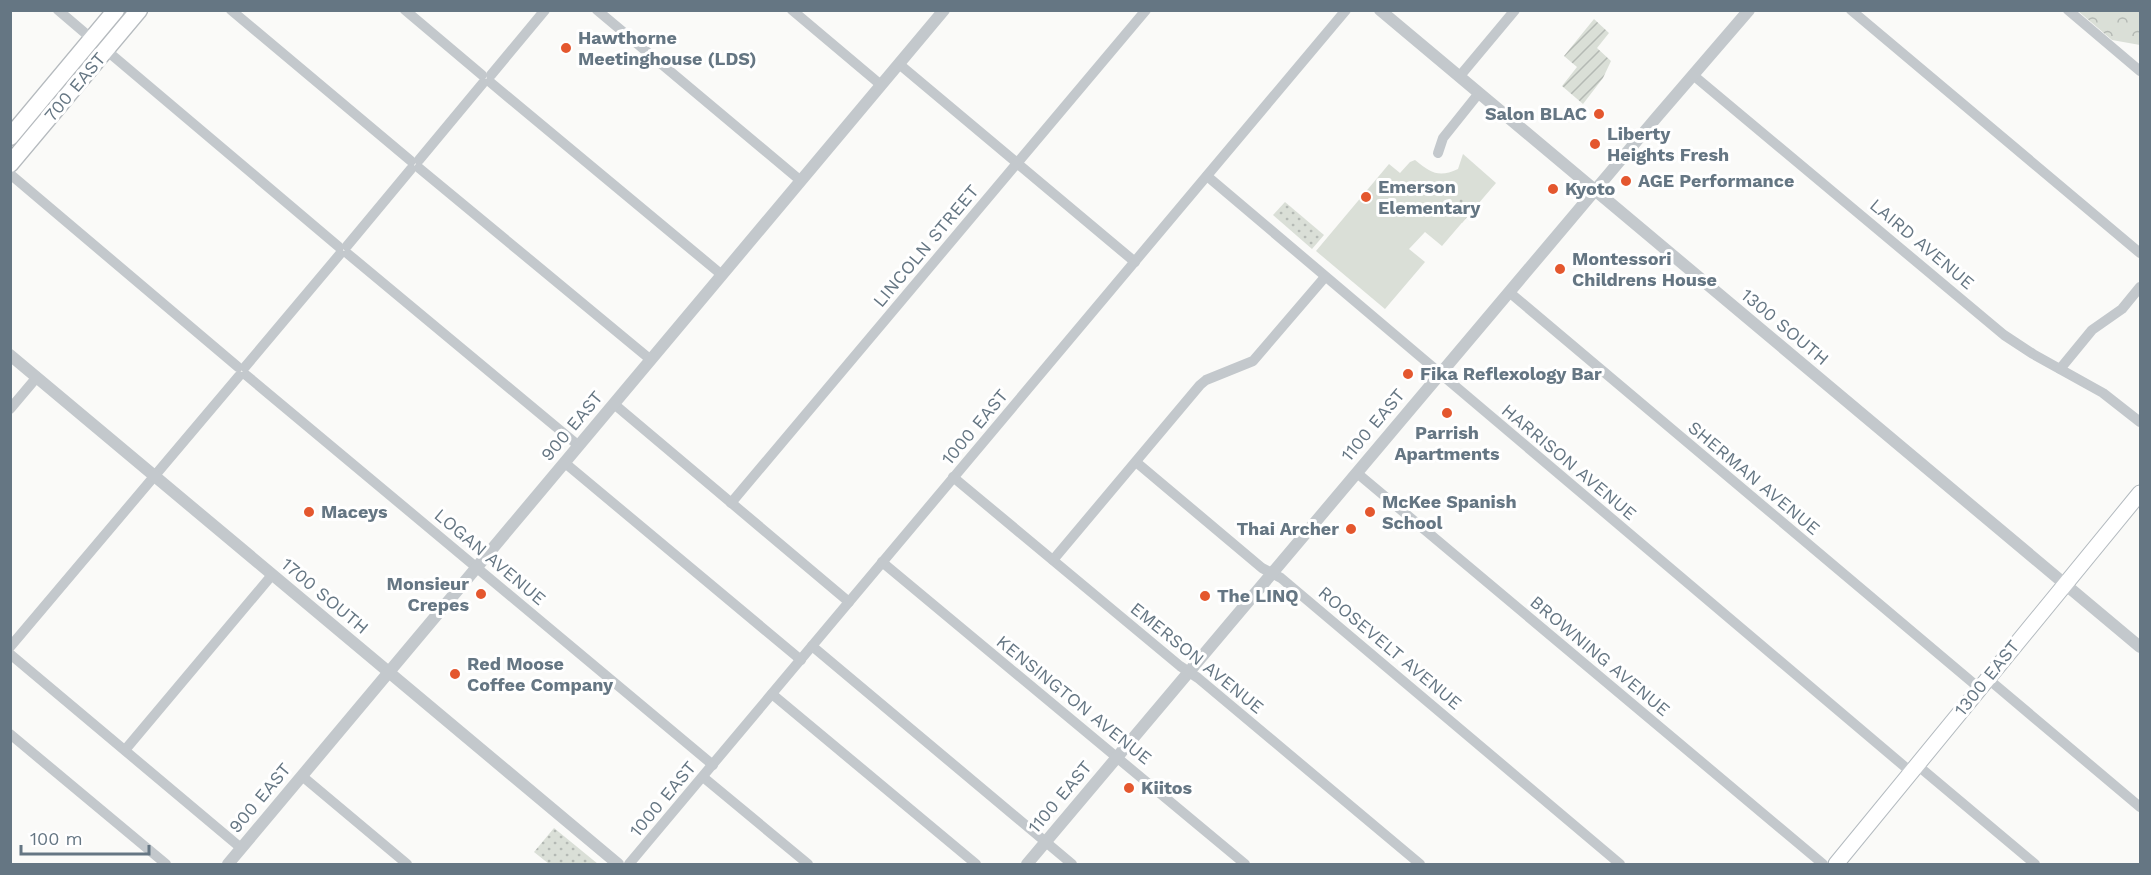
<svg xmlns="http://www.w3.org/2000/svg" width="2151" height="875" font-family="'Work Sans',sans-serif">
	<defs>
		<pattern id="forest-crowns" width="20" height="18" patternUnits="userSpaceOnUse" patternTransform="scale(1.5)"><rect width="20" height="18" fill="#dadfd7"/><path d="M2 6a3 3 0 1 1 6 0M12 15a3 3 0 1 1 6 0" fill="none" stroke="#b4b9b4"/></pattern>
		<pattern id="park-dots" width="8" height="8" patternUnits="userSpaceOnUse" patternTransform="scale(1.5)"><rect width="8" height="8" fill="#dadfd7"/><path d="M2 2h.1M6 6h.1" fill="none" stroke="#b4b9b4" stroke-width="1.8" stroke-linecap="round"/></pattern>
		<pattern id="garden-furrows" width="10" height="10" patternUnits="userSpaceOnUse" patternTransform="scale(1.5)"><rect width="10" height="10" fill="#dadfd7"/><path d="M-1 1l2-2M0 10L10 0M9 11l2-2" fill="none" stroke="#b4b9b4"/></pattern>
	</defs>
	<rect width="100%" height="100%" fill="#fafaf8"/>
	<!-- grass -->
	<path fill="#dadfd7" d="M1463 154 1496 183 1442 246 1425 232 1409 249 1425 262 1385 309 1316 251 1389 164 1400 173 1410 162 1415 160C1431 173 1439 178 1458 169Z"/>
	<!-- forest -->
	<polygon fill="url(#forest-crowns)" points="2078,11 2140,11 2140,45 2112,40"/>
	<!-- park -->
	<g fill="url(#park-dots)">
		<polygon points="1461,194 1476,207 1462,223 1447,210"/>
		<polygon points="1285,202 1324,235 1312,249 1273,215"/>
		<polygon points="554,828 598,864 549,864 534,852"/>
	</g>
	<!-- garden -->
	<polygon fill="url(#garden-furrows)" points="1594,19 1609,33 1597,48 1611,61 1603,78 1583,104 1562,86 1577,67 1564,56"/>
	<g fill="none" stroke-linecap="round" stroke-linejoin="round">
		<!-- stream -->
		<polyline stroke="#bbc7cb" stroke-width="2" points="2137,10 2140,12"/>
		<!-- secondary casing -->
		<g stroke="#b3babf" stroke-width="17">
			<polyline id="secondary" points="1836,864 2140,493"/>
		</g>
		<!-- primary casing -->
		<g stroke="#b5babe" stroke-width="19">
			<g id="primary">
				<polyline points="10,137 116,10"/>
				<polyline points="10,164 139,10"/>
			</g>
		</g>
		<!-- minor -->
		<g stroke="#c3c8cc" stroke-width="10">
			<polyline points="58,10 92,39"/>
			<polyline points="231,10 411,161"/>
			<polyline points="405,10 482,75"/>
			<polyline points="597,10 801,181"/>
			<polyline points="792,10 881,85"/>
			<polyline points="1851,10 2140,253"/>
			<polyline points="2068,10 2140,71"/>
			<polyline points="106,50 339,247"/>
			<polyline points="899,64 1135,262"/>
			<polyline points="491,75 545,10"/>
			<polyline points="1693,75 2004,335 2033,354 2103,393 2140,422"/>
			<polyline points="1459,77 1515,10"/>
			<polyline points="490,82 722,275"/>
			<polyline points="1438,153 1443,138 1479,93"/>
			<polyline points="419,160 483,83"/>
			<polyline points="419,168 651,360"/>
			<polyline points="10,174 238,367"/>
			<polyline points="1207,176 1911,772"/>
			<polyline points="347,246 411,169"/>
			<polyline points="348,254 579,446"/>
			<polyline points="1509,292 1979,688"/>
			<polyline points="245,367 340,254"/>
			<polyline points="2060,369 2092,330 2122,309 2140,287"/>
			<polyline points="246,375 713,765"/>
			<polyline points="614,404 849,602"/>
			<polyline points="10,409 37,377"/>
			<polyline points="1136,462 1262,568 1281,578 1620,864"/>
			<polyline points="565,463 801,660"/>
			<polyline points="1357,473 1823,864"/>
			<polyline points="953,477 1180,666 1198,678 1420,864"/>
			<polyline points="731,503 1146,10"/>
			<polyline points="1053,560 1200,385 1206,380 1253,361 1325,277"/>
			<polyline points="882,562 1245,864"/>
			<polyline points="812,646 1072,864"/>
			<polyline points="10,647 239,376"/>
			<polyline points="10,654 241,848"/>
			<polyline points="1987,678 2140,807"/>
			<polyline points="772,694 976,864"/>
			<polyline points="10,734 166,864"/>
			<polyline points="125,750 272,575"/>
			<polyline points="1917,765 2035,864"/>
			<polyline points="302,776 407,864"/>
			<polyline points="703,777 808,864"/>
			<polyline points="629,864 1346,10"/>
		</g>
		<!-- tertiary -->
		<g stroke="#c3c8cc" stroke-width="12">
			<polyline points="1380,10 2140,647"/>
			<polyline points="10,355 618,864"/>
			<polyline points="228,864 944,10"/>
			<polyline points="1027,864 1656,118 1749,10"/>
		</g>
		<!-- secondary -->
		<use href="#secondary" stroke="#fff" stroke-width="15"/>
		<!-- primary -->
		<use href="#primary" stroke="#fff" stroke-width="16"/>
	</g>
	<!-- markers -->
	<g fill="#e4572e" stroke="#fff" stroke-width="2">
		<circle cx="566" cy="48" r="6"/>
		<circle cx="1599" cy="114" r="6"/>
		<circle cx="1595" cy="144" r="6"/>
		<circle cx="1626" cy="181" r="6"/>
		<circle cx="1553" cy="189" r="6"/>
		<circle cx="1366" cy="197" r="6"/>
		<circle cx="1560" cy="269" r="6"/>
		<circle cx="1408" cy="374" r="6"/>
		<circle cx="1447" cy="413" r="6"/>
		<circle cx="309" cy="512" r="6"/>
		<circle cx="1370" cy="512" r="6"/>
		<circle cx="1351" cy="529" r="6"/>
		<circle cx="481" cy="594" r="6"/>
		<circle cx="1205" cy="596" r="6"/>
		<circle cx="455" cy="674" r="6"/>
		<circle cx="1129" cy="788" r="6"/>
	</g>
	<g text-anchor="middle" stroke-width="6" stroke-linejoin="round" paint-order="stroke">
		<!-- poi labels -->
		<g font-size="18" font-weight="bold" fill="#657683" stroke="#fff" text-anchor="start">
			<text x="578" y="44">Hawthorne<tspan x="578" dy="21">Meetinghouse (LDS)</tspan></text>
			<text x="1587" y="120" text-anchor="end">Salon BLAC</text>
			<text x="1607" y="140">Liberty<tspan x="1607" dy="21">Heights Fresh</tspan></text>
			<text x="1638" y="187">AGE Performance</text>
			<text x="1378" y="193">Emerson<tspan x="1378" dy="21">Elementary</tspan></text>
			<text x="1565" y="195">Kyoto</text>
			<text x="1572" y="265">Montessori<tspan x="1572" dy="21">Childrens House</tspan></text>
			<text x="1420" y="380">Fika Reflexology Bar</text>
			<text x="1447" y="439" text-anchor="middle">Parrish<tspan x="1447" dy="21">Apartments</tspan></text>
			<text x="1382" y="508">McKee Spanish<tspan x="1382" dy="21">School</tspan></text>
			<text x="321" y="518">Maceys</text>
			<text x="1339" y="535" text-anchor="end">Thai Archer</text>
			<text x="469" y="590" text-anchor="end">Monsieur<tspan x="469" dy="21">Crepes</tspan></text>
			<text x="1217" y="602">The LINQ</text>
			<text x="467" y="670">Red Moose<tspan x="467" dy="21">Coffee Company</tspan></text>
			<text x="1141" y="794">Kiitos</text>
		</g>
		<!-- street labels -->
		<g font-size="18" fill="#657683" stroke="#fff">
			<text transform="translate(75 87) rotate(-50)" y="6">700 EAST</text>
			<text transform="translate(1922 244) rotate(40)" y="6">LAIRD AVENUE</text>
			<text transform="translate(926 246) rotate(-50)" y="6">LINCOLN STREET</text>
			<text transform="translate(1785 327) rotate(40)" y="6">1300 SOUTH</text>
			<text transform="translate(1373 425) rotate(-50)" y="6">1100 EAST</text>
			<text transform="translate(572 426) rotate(-50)" y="6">900 EAST</text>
			<text transform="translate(975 427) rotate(-50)" y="6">1000 EAST</text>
			<text transform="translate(1569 462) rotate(40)" y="6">HARRISON AVENUE</text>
			<text transform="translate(1754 478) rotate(40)" y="6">SHERMAN AVENUE</text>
			<text transform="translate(490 557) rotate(40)" y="6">LOGAN AVENUE</text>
			<text transform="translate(325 596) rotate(40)" y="6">1700 SOUTH</text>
			<text transform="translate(1390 648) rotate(40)" y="6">ROOSEVELT AVENUE</text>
			<text transform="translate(1600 656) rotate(40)" y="6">BROWNING AVENUE</text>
			<text transform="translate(1197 658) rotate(39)" y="6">EMERSON AVENUE</text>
			<text transform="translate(1987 678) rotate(-51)" y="6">1300 EAST</text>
			<text transform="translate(1074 700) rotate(39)" y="6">KENSINGTON AVENUE</text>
			<text transform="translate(1060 797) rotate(-50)" y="6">1100 EAST</text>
			<text transform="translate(260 798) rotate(-50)" y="6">900 EAST</text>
			<text transform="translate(663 799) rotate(-50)" y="6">1000 EAST</text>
		</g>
	</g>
	<!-- border -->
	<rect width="2151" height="875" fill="none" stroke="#657683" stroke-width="24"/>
	<!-- scale -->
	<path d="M21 845v9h128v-9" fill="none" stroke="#657683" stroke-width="3"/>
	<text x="30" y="845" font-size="18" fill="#657683" stroke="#ffffff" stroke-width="4.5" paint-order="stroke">100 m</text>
</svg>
